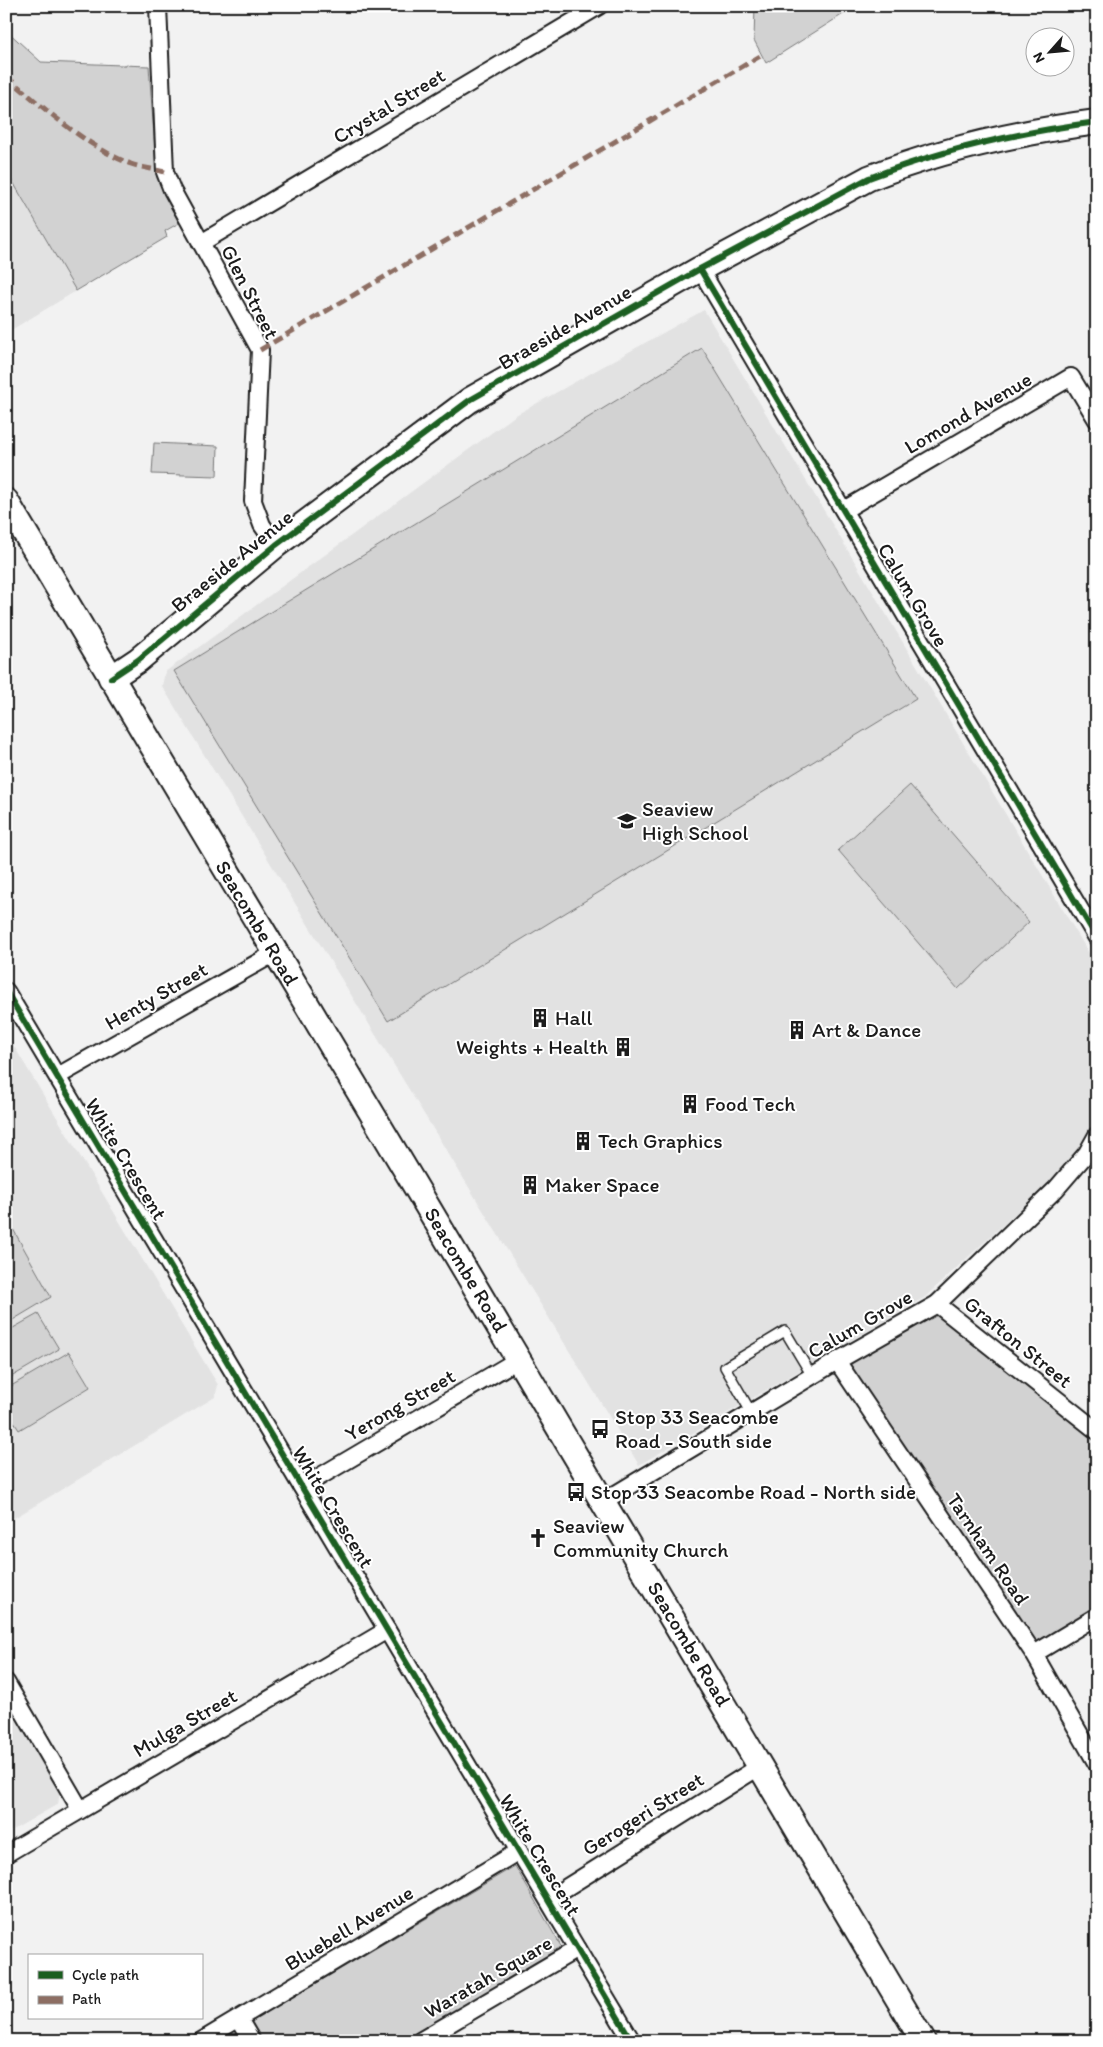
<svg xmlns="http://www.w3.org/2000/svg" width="1103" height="2047" font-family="Itim,sans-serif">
	<rect width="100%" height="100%" fill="#f2f2f2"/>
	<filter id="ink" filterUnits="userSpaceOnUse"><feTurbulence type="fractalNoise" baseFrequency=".02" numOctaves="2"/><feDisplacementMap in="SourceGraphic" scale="10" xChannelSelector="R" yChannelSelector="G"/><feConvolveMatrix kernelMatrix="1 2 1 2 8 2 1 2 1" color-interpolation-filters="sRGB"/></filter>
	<g filter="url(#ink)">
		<!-- built -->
		<g fill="#e2e2e2">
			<polygon points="6,170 76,291 6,333"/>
			<polygon points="704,310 1090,955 1097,972 1097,1122 1084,1143 1055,1177 925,1297 639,1465 162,686 165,672 516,415"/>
			<polygon points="6,1033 218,1385 215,1397 6,1523"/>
			<polygon points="6,1697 60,1791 58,1804 6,1834"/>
		</g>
		<!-- green -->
		<g fill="#d2d2d2" stroke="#777">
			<polygon points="755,6 856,6 766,63 754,40"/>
			<polygon points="6,30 41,62 149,66 157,178 179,223 165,231 167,237 76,291 6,170"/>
			<polygon points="702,348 916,699 388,1021 174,671"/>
			<polygon points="154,443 218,446 217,476 152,474"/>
			<polygon points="910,785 1029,922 958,989 838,850"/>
			<polygon points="13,1229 51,1297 6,1324 6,1233"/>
			<polygon points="936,1310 1097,1437 1097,1612 1035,1649 843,1364"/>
			<polygon points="38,1314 59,1349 6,1380 6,1332"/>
			<polygon points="69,1352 90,1387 19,1430 6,1410 6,1389"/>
			<polygon points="515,1866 562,1948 404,2041 259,2041 249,2023"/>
		</g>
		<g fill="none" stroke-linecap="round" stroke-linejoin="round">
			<!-- lane casing -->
			<g stroke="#1c1c1c" stroke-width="12">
				<polyline id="lane" points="751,1412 725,1367 785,1331 812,1376"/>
			</g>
			<!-- street casing -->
			<g stroke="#1c1c1c" stroke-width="20">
				<g id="street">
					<polyline points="158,6 165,172 172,190 260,350 253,501 262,525 276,545"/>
					<polyline points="201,243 599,6"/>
					<polyline points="700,269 1097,938"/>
					<polyline points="844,510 1071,377 1097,420"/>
					<polyline points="6,991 632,2041"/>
					<polyline points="58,1076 275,953"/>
					<polyline points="937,1304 1097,1431"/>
					<polyline points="837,1361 1034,1654 1097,1764"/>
					<polyline points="302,1487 519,1359"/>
					<polyline points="604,1501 837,1361 937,1304 1056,1189 1087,1153 1097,1135"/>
					<polyline points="1034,1654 1097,1616"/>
					<polyline points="6,1682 80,1809"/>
					<polyline points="6,1854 387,1630"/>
					<polyline points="548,1899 762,1765"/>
					<polyline points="239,2019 252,2041"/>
					<polyline points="201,2041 519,1851"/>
					<polyline points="420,2041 577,1949"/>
				</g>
			</g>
			<!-- secondary casing -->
			<g stroke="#1c1c1c" stroke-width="28">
				<g id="secondary">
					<path d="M6 501C311 1015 621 1525 923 2041"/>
					<path d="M111 678 138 660 276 545 470 400 700 269 869 178C941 150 1020 132 1097 122"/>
				</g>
			</g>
			<!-- lane -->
			<use href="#lane" stroke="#fff" stroke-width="9"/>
			<!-- street -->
			<use href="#street" stroke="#fff" stroke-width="16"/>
			<!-- secondary -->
			<use href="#secondary" stroke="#fff" stroke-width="24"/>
			<!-- quiet -->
			<g stroke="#8d6e63" stroke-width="5" stroke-dasharray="10 5" stroke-linecap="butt">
				<path d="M6 76C44 108 85 146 131 164 142 168 154 169 165 172"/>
				<polyline points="260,350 762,55"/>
			</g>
			<!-- cycleway casing -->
			<g stroke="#fff" stroke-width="9">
				<g id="cycleway">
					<polyline points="700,269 1097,938"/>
					<path d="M111 678 138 660 276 545 470 400 700 269 869 178C941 150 1020 132 1097 122"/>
					<polyline points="6,991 632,2041"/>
				</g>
			</g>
			<!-- cycleway -->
			<use href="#cycleway" stroke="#1b5e20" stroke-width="6"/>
		</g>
	</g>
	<!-- icons -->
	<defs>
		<g id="school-bare" transform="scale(1.5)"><path d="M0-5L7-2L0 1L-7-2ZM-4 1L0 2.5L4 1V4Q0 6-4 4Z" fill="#1c1c1c" stroke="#fff" stroke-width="2.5" paint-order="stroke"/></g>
		<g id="building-bare" transform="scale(1.5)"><path d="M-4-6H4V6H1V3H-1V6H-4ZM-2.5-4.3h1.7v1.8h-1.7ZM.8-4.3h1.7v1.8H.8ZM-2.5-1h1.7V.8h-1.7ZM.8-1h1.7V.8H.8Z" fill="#1c1c1c" stroke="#fff" stroke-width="2.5" paint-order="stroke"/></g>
		<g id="bus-bare" transform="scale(1.5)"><path d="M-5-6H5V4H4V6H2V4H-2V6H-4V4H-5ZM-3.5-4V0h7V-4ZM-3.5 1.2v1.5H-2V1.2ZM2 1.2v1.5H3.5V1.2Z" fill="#1c1c1c" stroke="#fff" stroke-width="2.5" paint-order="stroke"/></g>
		<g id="church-bare" transform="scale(1.5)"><path d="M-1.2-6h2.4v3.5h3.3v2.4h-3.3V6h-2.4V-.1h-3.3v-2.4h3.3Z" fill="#1c1c1c" stroke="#fff" stroke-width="2.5" paint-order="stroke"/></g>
	</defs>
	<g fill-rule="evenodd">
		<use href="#school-bare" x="627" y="821"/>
		<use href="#building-bare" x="540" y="1018"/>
		<use href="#building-bare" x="797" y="1030"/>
		<use href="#building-bare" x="623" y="1047"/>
		<use href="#building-bare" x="690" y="1104"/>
		<use href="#building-bare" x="583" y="1141"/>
		<use href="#building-bare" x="530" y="1185"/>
		<use href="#bus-bare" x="600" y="1429"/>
		<use href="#bus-bare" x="576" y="1492"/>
		<use href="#church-bare" x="538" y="1538"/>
	</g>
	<g text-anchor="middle" stroke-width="4" stroke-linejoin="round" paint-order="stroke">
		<!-- street labels -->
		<g font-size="21" fill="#1c1c1c" stroke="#fff">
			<text transform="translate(389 106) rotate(-31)" y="7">Crystal Street</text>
			<text transform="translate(250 292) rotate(63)" y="7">Glen Street</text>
			<text transform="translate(565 327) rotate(-30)" y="7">Braeside Avenue</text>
			<text transform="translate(968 413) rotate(-30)" y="7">Lomond Avenue</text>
			<text transform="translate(232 561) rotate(-39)" y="7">Braeside Avenue</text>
			<text transform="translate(913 595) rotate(59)" y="7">Calum Grove</text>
			<text transform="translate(257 923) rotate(59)" y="7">Seacombe Road</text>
			<text transform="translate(156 996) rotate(-30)" y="7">Henty Street</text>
			<text transform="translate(126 1159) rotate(59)" y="7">White Crescent</text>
			<text transform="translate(466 1270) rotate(59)" y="7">Seacombe Road</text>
			<text transform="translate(860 1324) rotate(-30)" y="7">Calum Grove</text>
			<text transform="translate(1018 1342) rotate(39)" y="7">Grafton Street</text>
			<text transform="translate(400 1405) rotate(-30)" y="7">Yerong Street</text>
			<text transform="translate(333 1507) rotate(59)" y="7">White Crescent</text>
			<text transform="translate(988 1549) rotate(56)" y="7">Tarnham Road</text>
			<text transform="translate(689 1644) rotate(59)" y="7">Seacombe Road</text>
			<text transform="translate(185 1723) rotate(-30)" y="7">Mulga Street</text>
			<text transform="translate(643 1814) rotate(-32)" y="7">Gerogeri Street</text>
			<text transform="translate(540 1855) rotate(59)" y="7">White Crescent</text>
			<text transform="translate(349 1928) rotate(-31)" y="7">Bluebell Avenue</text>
			<text transform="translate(488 1977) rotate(-30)" y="7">Waratah Square</text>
		</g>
		<!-- poi labels -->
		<g font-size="21" fill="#1c1c1c" stroke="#fff" text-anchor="start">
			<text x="642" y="816">Seaview<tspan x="642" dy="24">High School</tspan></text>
			<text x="555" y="1025">Hall</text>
			<text x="812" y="1037">Art &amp; Dance</text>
			<text x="608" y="1054" text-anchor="end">Weights + Health</text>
			<text x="705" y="1111">Food Tech</text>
			<text x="598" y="1148">Tech Graphics</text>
			<text x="545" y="1192">Maker Space</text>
			<text x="615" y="1424">Stop 33 Seacombe<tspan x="615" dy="24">Road - South side</tspan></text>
			<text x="591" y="1499">Stop 33 Seacombe Road - North side</text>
			<text x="553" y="1533">Seaview<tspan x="553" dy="24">Community Church</tspan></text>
		</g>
	</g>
	<!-- margin -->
	<rect width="1103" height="2047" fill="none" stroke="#fff" stroke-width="25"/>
	<rect x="12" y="12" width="1078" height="2022" fill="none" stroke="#1c1c1c" stroke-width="2" filter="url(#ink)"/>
	<!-- legend -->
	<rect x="28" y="1954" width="175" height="65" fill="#ffffff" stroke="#a4a4a4"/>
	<rect x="38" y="1971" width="25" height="8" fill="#1b5e20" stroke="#a4a4a4"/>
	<text x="72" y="1980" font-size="15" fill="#1c1c1c">Cycle path</text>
	<rect x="38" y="1996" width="25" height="8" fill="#8d6e63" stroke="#a4a4a4"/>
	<text x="72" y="2004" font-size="15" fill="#1c1c1c">Path</text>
	<!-- north arrow -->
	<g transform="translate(1050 52) rotate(243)"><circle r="24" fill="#ffffff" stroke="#a4a4a4"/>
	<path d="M0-4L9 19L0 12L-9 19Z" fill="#1c1c1c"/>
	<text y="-8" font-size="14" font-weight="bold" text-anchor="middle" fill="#1c1c1c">N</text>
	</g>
</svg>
